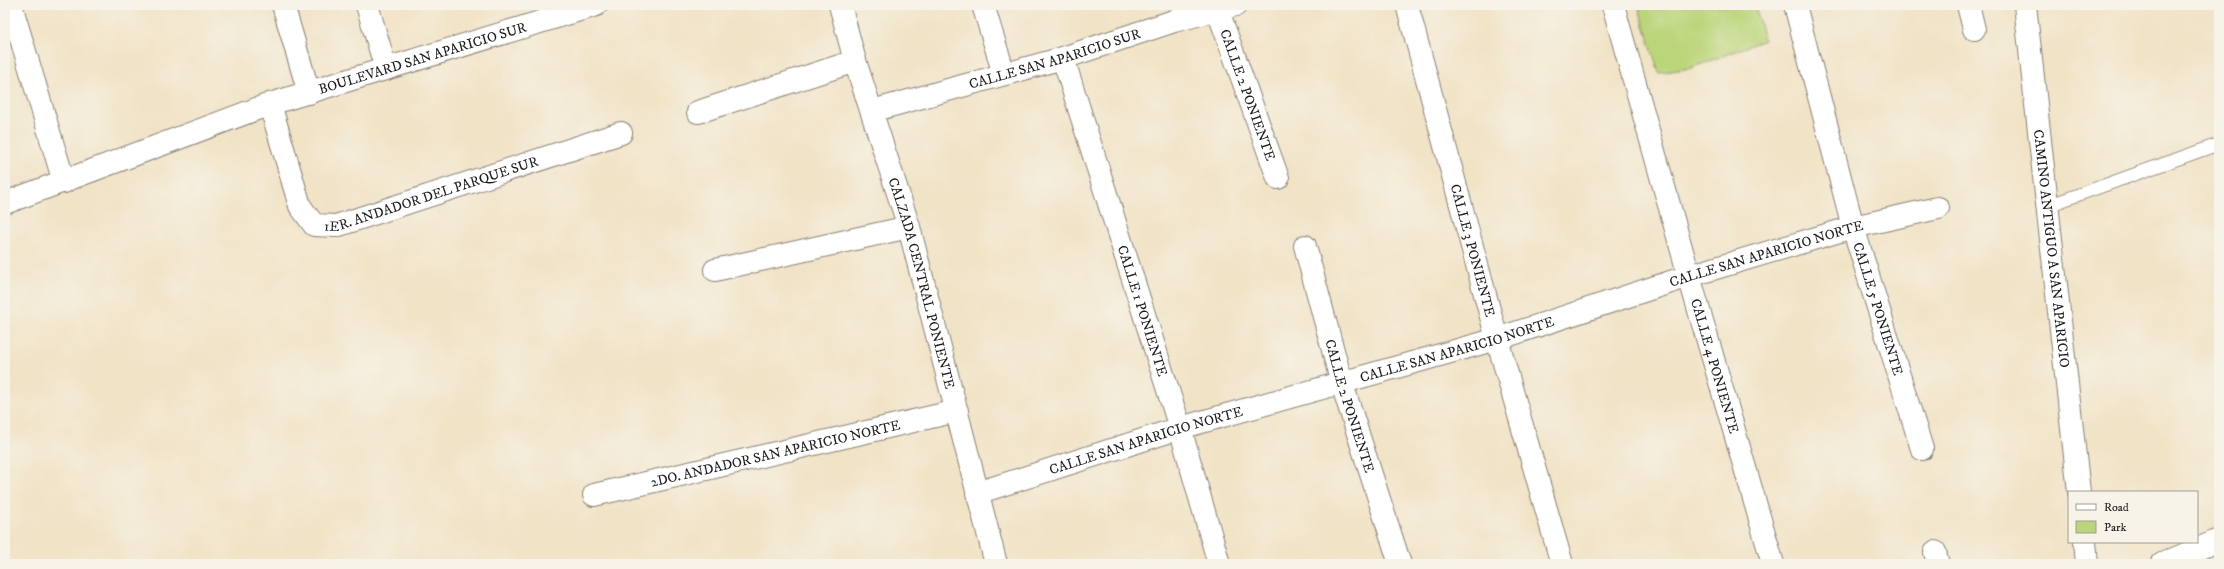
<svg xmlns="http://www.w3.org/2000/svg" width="2224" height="569" font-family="'IM FELL DW Pica',serif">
	<rect width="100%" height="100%" fill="#f7f3e8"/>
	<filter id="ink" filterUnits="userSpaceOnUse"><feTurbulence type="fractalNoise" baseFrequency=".025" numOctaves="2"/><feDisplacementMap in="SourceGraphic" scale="8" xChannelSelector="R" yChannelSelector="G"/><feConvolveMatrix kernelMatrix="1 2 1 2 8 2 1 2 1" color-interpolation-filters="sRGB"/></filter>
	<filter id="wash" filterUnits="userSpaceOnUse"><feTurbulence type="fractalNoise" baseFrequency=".012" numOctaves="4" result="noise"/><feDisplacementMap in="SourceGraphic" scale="16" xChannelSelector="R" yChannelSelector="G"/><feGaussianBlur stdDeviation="0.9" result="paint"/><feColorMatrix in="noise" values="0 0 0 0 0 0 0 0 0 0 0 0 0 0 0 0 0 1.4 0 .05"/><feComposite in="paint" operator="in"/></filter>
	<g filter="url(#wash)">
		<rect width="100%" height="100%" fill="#f1e3c6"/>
		<!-- green -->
		<polygon fill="#bbd57a" stroke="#6c784b" points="1638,5 1755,5 1764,40 1691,68 1659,73"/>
	</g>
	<g filter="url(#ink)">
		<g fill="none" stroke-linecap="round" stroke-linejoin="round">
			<!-- service casing -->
			<g stroke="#868071" stroke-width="14">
				<polyline id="service" points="2047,206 2219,144"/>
			</g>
			<!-- minor casing -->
			<g stroke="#868071" stroke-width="24">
				<g id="minor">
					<polyline points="11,5 64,182"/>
					<polyline points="283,5 309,93"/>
					<polyline points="367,5 386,69"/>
					<path id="s1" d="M840 5 855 61 909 227 996 564"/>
					<polyline points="983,5 1004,74"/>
					<path id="s2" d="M1407 5 1497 339 1562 564"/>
					<path id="s3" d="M1613 5 1689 276 1773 564"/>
					<path id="s4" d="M1795 5 1853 227 1922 449"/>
					<polyline points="1968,5 1974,29"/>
					<path id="s5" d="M1218 11 1278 178"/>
					<path id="s6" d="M1063 58 1180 428 1219 564"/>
					<path id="s7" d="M270 104 300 206 314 225 336 226 621 133"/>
					<path id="s8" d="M872 111 1063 58 1174 21 1236 5"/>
					<polyline points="698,112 855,61"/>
					<path id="s9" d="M5 203 270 104 596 5"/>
					<path id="s10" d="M1305 246 1342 384 1400 564"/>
					<polyline points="715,270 909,227"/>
					<path id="s11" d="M977 493 1180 428 1497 339 1689 276 1853 227 1938 208"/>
					<path id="s12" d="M594 495 957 411"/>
					<polyline points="1935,552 1938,564"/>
					<polyline points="2162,564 2219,540"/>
				</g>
			</g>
			<!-- tertiary casing -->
			<g stroke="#868071" stroke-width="24">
				<g id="tertiary">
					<path id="s13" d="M2025 5 2079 492"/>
					<polyline points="2085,542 2087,564"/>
				</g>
			</g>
			<!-- service -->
			<use href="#service" stroke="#fff" stroke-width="12"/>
			<!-- minor -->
			<use href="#minor" stroke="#fff" stroke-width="22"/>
			<!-- tertiary -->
			<use href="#tertiary" stroke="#fff" stroke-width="22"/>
		</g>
	</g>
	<g text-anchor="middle" stroke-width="3.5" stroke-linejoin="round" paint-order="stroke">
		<!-- street labels -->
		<g font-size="14" fill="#1c1c1c" stroke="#f7f3e8">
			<text dy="5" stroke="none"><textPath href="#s9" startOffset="442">BOULEVARD SAN APARICIO SUR</textPath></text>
			<text dy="5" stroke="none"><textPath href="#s8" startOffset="190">CALLE SAN APARICIO SUR</textPath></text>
			<text dy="5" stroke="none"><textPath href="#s5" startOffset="89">CALLE 2 PONIENTE</textPath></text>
			<text dy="5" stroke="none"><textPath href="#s7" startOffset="252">1ER. ANDADOR DEL PARQUE SUR</textPath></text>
			<text dy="5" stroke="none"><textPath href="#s13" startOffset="245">CAMINO ANTIGUO A SAN APARICIO</textPath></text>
			<text dy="5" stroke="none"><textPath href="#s2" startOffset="254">CALLE 3 PONIENTE</textPath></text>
			<text dy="5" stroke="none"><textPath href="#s11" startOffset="825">CALLE SAN APARICIO NORTE</textPath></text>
			<text dy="5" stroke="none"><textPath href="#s1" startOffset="290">CALZADA CENTRAL PONIENTE</textPath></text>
			<text dy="5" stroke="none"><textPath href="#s4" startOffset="315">CALLE 5 PONIENTE</textPath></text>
			<text dy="5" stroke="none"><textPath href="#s6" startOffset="265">CALLE 1 PONIENTE</textPath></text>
			<text dy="5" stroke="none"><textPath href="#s11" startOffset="501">CALLE SAN APARICIO NORTE</textPath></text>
			<text dy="5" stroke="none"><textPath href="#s3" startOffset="375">CALLE 4 PONIENTE</textPath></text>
			<text dy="5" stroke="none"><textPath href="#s10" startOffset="166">CALLE 2 PONIENTE</textPath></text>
			<text dy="5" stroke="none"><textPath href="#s11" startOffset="177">CALLE SAN APARICIO NORTE</textPath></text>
			<text dy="5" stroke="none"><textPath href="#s12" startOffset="186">2DO. ANDADOR SAN APARICIO NORTE</textPath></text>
		</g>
	</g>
	<!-- margin -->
	<rect width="2224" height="569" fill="none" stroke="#f7f3e8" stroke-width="20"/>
	<!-- legend -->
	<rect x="2068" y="491" width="130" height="52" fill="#f7f3e8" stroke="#9f9d96"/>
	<rect x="2076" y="504" width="20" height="6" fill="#ffffff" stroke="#9f9d96"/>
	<text x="2104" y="511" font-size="12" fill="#1c1c1c">Road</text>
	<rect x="2076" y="521" width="20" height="12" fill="#bbd57a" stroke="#9f9d96"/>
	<text x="2104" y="531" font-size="12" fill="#1c1c1c">Park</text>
</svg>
